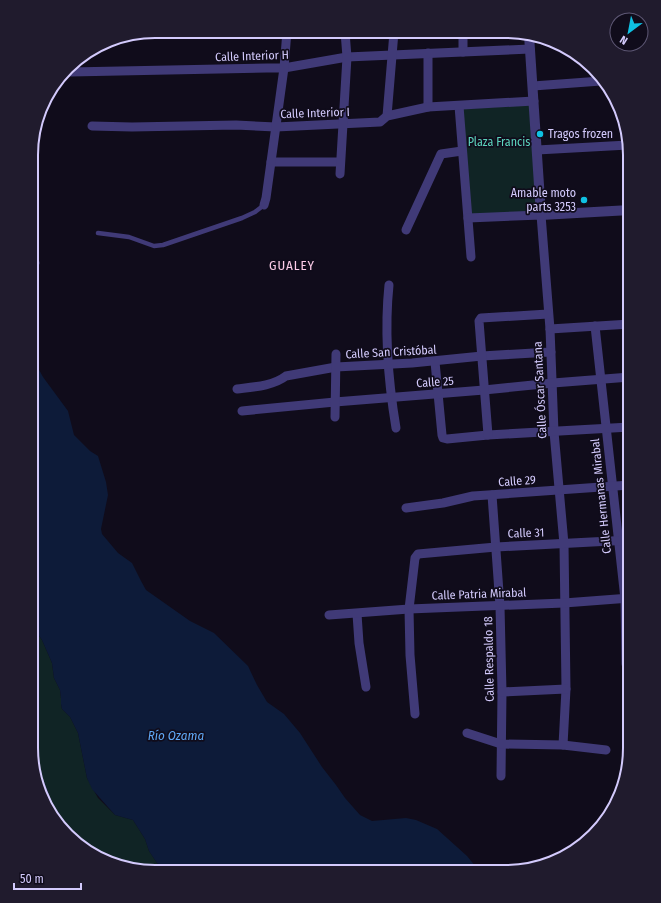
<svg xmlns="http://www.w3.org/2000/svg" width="661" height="903" font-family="'Fira Sans Condensed',sans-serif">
	<rect width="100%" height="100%" fill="#100c1b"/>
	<!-- green -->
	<g fill="#102425">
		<polygon points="531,105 538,212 471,215 462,109"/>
		<polygon points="31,624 42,640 52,663 54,678 60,690 61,698 61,704 62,709 70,717 78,733 87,778 98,798 115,815 133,820 145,839 149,851 157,863 168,871 139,871 80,847 44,803 31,748"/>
	</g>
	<!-- water -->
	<polygon fill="#0d1b39" points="32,350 38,368 43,377 68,411 74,435 90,451 98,456 106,482 108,495 101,529 102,534 118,553 132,563 141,581 146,590 190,621 214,633 248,666 257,685 267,702 284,714 300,733 322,767 336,785 345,798 360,815 372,821 406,818 416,820 437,829 467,856 476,867 478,872 168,871 157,863 149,851 145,839 133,820 115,815 92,789 87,778 78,733 70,717 62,709 61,704 61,698 60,690 54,678 52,663 42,640 31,624"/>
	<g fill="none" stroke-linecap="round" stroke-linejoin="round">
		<!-- stream -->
		<polyline stroke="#0d1b39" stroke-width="2.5" points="551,862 563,857"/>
		<!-- service -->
		<polyline stroke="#403a77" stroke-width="4.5" points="98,233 129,237 154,246 163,245 242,218 255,212 264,205"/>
		<!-- minor -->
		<g stroke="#403a77" stroke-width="9">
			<polyline points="463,32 463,52"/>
			<polyline points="428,53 428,107"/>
			<polyline points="70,72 267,68 284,68 347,57 530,49"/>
			<polyline points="533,86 601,81"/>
			<polyline points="459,106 471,257"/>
			<polyline points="387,116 394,32"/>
			<polyline points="92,126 132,127 236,125 276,127 380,122 387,116 428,107 534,101"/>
			<polyline points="537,150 628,145"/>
			<polyline points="271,162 340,162"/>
			<polyline points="340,174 347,57 345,32"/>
			<polyline points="264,205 266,198 284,68 287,31"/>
			<polyline points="468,218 541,215 550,329 554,432 564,544 566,689 563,745"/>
			<polyline points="406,230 441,154 462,151"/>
			<polyline points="32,258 35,263"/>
			<path d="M389 285C384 333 388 380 396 428"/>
			<polyline points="595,326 625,599 626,664"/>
			<polyline points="550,329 630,324"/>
			<polyline points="435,362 442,435 443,438 447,439 488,435 630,427"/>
			<path d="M237 389C253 387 273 386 286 376L336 367 412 363 482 356 551 352"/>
			<polyline points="242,411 335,402 484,390 553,383 630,377"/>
			<polyline points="335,417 336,354"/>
			<polyline points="488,435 479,321 481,318 548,314"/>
			<polyline points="492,495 500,606 502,692 501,776"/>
			<polyline points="406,508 443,503 473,496 630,485"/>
			<polyline points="357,614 359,643 366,687"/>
			<polyline points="329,615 409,609 564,603 630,598"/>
			<polyline points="502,692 566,689"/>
			<polyline points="415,714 410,655 409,609 415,558 418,554 496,547 630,540"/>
			<polyline points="467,733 501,744 563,745 606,750"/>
			<polyline points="39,781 47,802 47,806"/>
		</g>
		<!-- tertiary -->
		<polyline stroke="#403a77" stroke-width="10" points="529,35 541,215 630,210"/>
	</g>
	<!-- markers -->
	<g fill="#0fc1e3" stroke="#100c1b" stroke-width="1.5">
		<circle cx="540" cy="134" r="4"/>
		<circle cx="584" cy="200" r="4"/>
	</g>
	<g text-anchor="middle" stroke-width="3.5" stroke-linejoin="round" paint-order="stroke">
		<!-- street labels -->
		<g font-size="12" fill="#d3cafc" stroke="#100c1b">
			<text transform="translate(252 56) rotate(-2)" y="4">Calle Interior H</text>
			<text transform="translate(315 113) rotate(-2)" y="4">Calle Interior I</text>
			<text transform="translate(391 352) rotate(-3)" y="4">Calle San Cristóbal</text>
			<text transform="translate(435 382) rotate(-4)" y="4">Calle 25</text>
			<text transform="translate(540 390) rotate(-93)" y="4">Calle Óscar Santana</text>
			<text transform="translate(517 481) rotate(-4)" y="4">Calle 29</text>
			<text transform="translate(601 496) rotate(-96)" y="4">Calle Hermanas Mirabal</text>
			<text transform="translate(526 533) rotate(-2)" y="4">Calle 31</text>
			<text transform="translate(479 594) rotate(-2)" y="4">Calle Patria Mirabal</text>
			<text transform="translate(489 659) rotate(-91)" y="4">Calle Respaldo 18</text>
		</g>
		<!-- poi labels -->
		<g font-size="12" fill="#d3cafc" stroke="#100c1b" text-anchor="start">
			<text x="548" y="138">Tragos frozen</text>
			<text x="576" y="197" text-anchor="end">Amable moto<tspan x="576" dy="14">parts 3253</tspan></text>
		</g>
		<!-- park labels -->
		<g font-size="12" fill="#5cd5be" stroke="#100c1b">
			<text x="499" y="146">Plaza Francis</text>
		</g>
		<!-- neighbourhood labels -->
		<g font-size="13" letter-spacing="1" fill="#fccce8" stroke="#100c1b">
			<text x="292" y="270">GUALEY</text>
		</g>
		<!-- water labels -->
		<g font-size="13" font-style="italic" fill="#5fa7f4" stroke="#100c1b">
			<text x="176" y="740">Río Ozama</text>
		</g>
	</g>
	<!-- crop -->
	<path d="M0 0H661V903H0ZM155 38H506A117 117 0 0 1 623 155V748A117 117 0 0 1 506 865H155A117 117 0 0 1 38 748V155A117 117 0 0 1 155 38Z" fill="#201b2d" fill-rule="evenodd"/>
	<path fill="none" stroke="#d3cafc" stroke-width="2" d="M155 38H506A117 117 0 0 1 623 155V748A117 117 0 0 1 506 865H155A117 117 0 0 1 38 748V155A117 117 0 0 1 155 38Z"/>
	<!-- north arrow -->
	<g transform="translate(629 32) rotate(212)"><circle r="19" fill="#100c1b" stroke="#5e5875"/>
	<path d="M0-3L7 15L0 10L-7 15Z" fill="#0fc1e3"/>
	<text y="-6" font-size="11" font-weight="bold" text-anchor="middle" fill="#d3cafc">N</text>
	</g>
	<!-- scale -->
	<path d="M14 883v6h67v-6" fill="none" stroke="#d3cafc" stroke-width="2"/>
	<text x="20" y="883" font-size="12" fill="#d3cafc" stroke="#100c1b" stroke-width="3" paint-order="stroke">50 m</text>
</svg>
